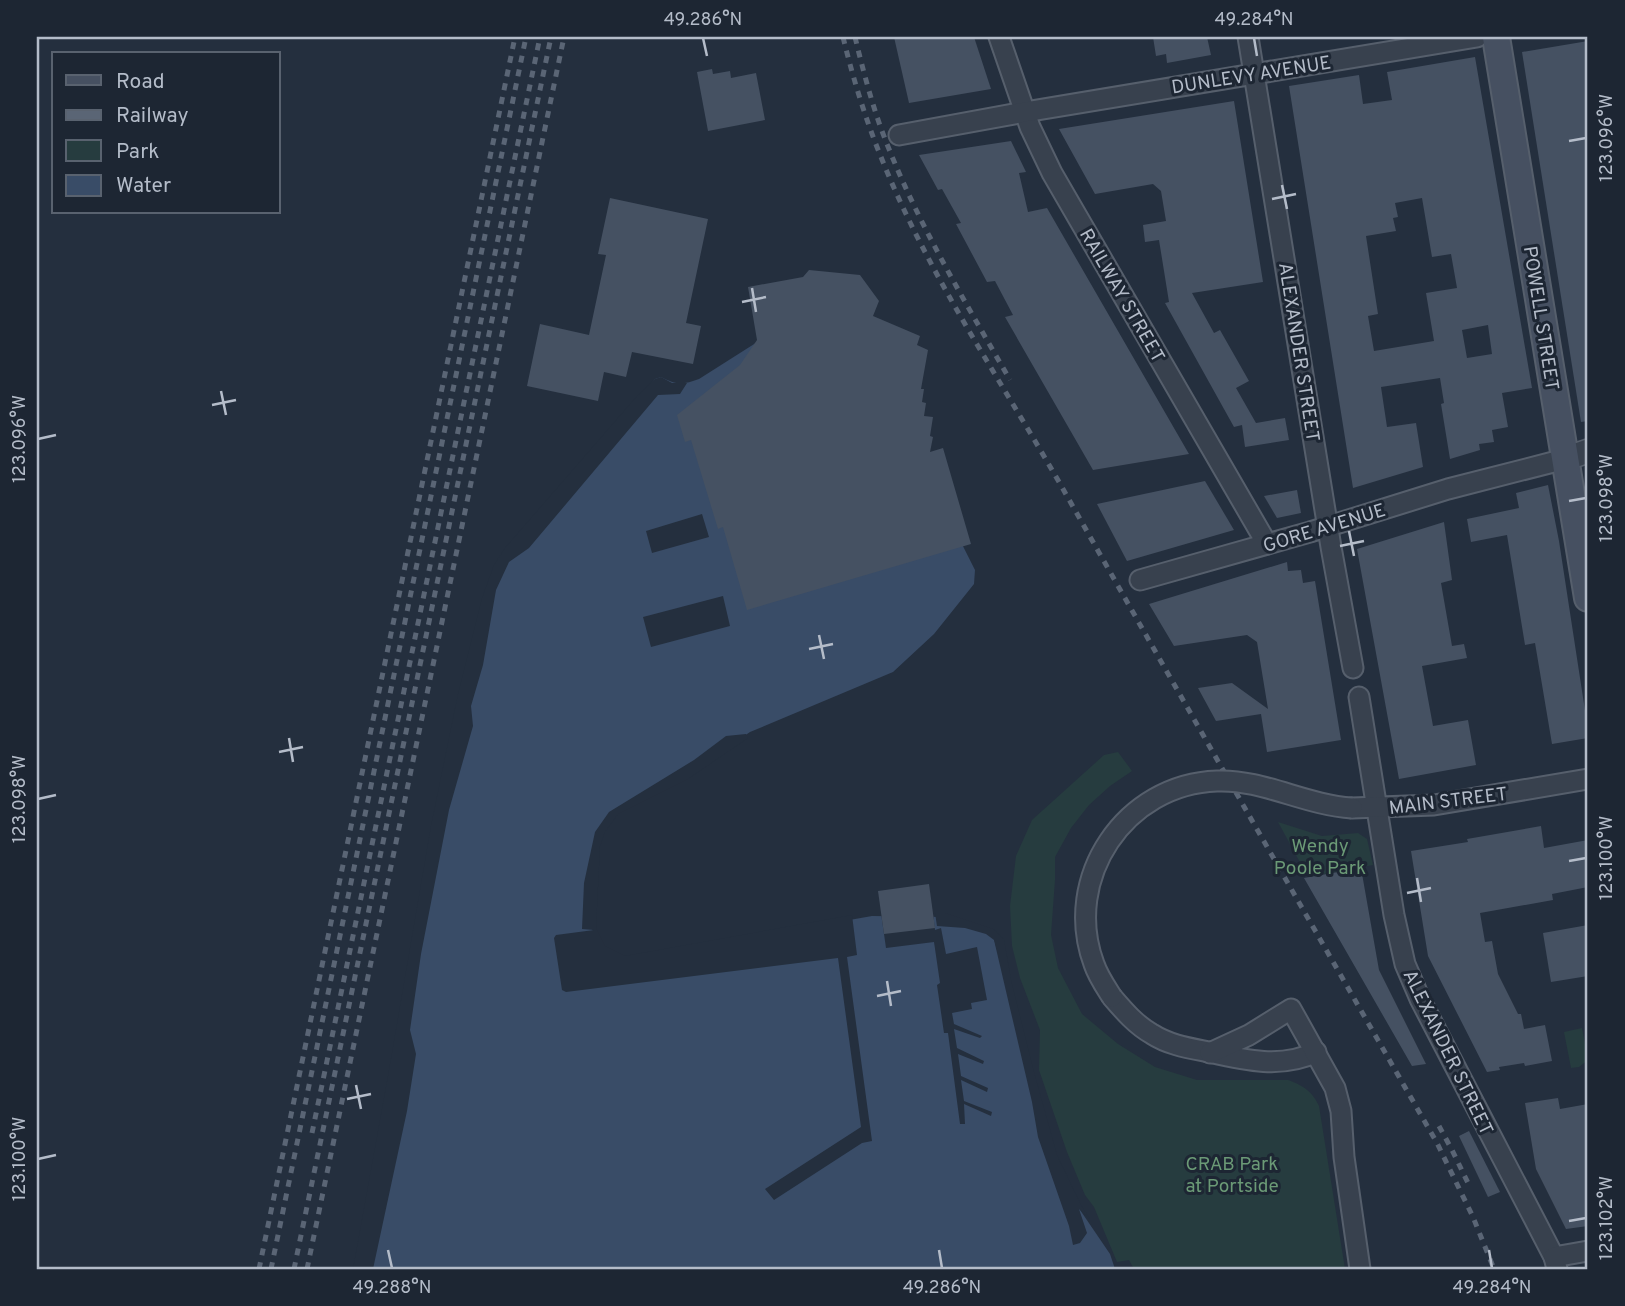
<svg xmlns="http://www.w3.org/2000/svg" width="1625" height="1306" font-family="Overpass,sans-serif">
	<rect width="100%" height="100%" fill="#242f3e"/>
	<!-- green -->
	<g fill="#263c3f">
		<path d="M1118 752 1132 771 1110 786 1089 805 1071 828 1055 857V880L1051 935 1058 968 1082 1014 1118 1044 1155 1067 1197 1080H1288C1304 1086 1312 1091 1319 1106L1345 1269H1134L1129 1260 1117 1262 1094 1207 1085 1195 1067 1152 1039 1070 1040 1030 1020 978 1012 946 1010 906 1016 856 1032 820 1104 755Z"/>
		<polygon points="1278,822 1322,836 1358,833 1367,839 1373,865 1308,877"/>
		<polygon points="1582,1028 1588,1060 1579,1067 1571,1068 1564,1032"/>
	</g>
	<!-- water -->
	<path fill="#394c67" d="M848 318 975 570 974 584 934 634 893 672 750 732 686 776 615 812 597 845 592 929 603 948 624 960 872 916 944 917 992 932 1054 1156 1078 1207 1110 1254 1115 1269H357L493 574 655 379 661 377C676 385 683 385 699 379L784 325Z"/>
	<!-- pier -->
	<g fill="#242f3e">
		<polygon points="661,377 672,383 687,383 680,394 658,395 529,548 509,562 496,590 483,665 471,706 473,726 449,810 421,954 410,1030 416,1054 407,1111 373,1269 353,1269 388,1076 431,826 458,694 482,598 494,565 505,548 637,396 655,379"/>
		<polygon points="702,514 709,537 652,553 646,531"/>
		<polygon points="723,596 730,626 651,647 643,617"/>
		<polygon points="746,734 748,738 688,779 618,814 605,832 600,846 596,928 605,946 625,956 852,915 857,955 847,957 872,1141 862,1143 774,1200 765,1189 861,1127 838,958 566,992 562,990 554,938 556,935 594,930 582,929 584,883 595,832 609,812 694,760 726,736"/>
		<polygon points="881,913 933,913 935,930 941,928 946,954 977,947 987,1000 971,1003 972,1009 952,1013 954,1024 982,1036 980,1038 954,1029 957,1048 984,1061 983,1064 958,1054 961,1076 988,1088 987,1092 961,1080 964,1101 992,1112 991,1116 964,1104 965,1124 960,1124 948,1033 944,1033 937,985 940,983 934,942 886,948"/>
		<polygon points="935,913 945,913 993,929 1004,939 1011,980 1034,1072 1057,1155 1081,1205 1090,1219 1079,1209 1087,1233 1080,1243 1073,1245 1069,1226 1038,1137 1032,1102 994,940 986,934 965,928 937,926"/>
	</g>
	<!-- building -->
	<g fill="#455162" fill-rule="evenodd">
		<polygon points="894,37 974,37 991,89 909,103"/>
		<polygon points="1153,37 1207,37 1211,55 1167,63 1166,54 1156,56"/>
		<polygon points="1588,41 1588,421 1581,422 1522,52"/>
		<path d="M1475 57 1532 388 1502 393 1508 427 1492 430 1494 442 1479 444 1480 450 1450 459 1441 404 1444 403 1440 378 1381 387 1387 427 1416 423 1423 467 1353 488 1289 86 1359 75 1363 104 1392 100 1387 72ZM1422 198 1432 257 1451 254 1457 288 1426 293 1434 341 1374 351 1368 316 1378 314 1366 236 1396 231 1393 218 1398 217 1395 203ZM1488 325 1492 354 1467 358 1462 330Z"/>
		<polygon points="712,69 713,74 730,71 731,78 756,73 765,120 708,131 697,72"/>
		<polygon points="1234,101 1263,282 1192,293 1214,333 1220,330 1249,381 1236,388 1256,423 1285,418 1289,440 1245,447 1242,425 1234,427 1165,303 1169,302 1159,240 1145,242 1143,225 1166,221 1161,191 1153,184 1095,194 1059,129"/>
		<polygon points="1011,141 1026,172 1019,173 1028,212 1047,208 1189,454 1093,470 1005,317 1013,315 995,281 987,282 956,224 961,223 942,189 938,190 919,155"/>
		<polygon points="610,198 708,219 686,323 701,326 693,364 632,352 626,377 604,372 598,401 527,386 540,324 589,335 606,255 598,254"/>
		<polygon points="809,270 860,275 879,301 873,316 920,336 917,345 928,350 921,389 924,389 922,402 926,403 924,416 933,417 930,436 933,437 930,452 943,448 971,544 747,610 723,527 718,529 691,440 685,442 677,415 740,365 757,340 748,287 803,277"/>
		<polygon points="1205,481 1234,530 1127,561 1097,504"/>
		<polygon points="1548,485 1559,541 1588,730 1588,738 1552,744 1535,643 1525,645 1507,535 1471,542 1467,519 1519,508 1516,493"/>
		<polygon points="1297,490 1301,513 1277,518 1264,496"/>
		<polygon points="1444,522 1452,580 1441,583 1452,646 1464,644 1467,658 1422,666 1433,726 1468,720 1476,765 1399,779 1357,549"/>
		<polygon points="1287,562 1288,571 1301,570 1303,583 1315,581 1341,740 1267,752 1261,714 1216,721 1198,688 1232,683 1268,709 1257,642 1247,635 1174,646 1149,604"/>
		<polygon points="1541,826 1544,848 1588,840 1588,887 1552,894 1553,900 1480,913 1485,942 1492,941 1498,974 1518,1014 1521,1014 1524,1029 1545,1025 1552,1061 1525,1066 1524,1063 1499,1067 1500,1070 1487,1072 1428,956 1411,851 1468,842 1467,839"/>
		<polygon points="1361,868 1379,970 1426,1064 1412,1066 1304,878"/>
		<polygon points="929,884 935,928 884,934 878,891"/>
		<polygon points="1588,925 1588,976 1551,982 1543,933"/>
		<polygon points="1558,1098 1560,1109 1588,1104 1588,1226 1566,1229 1536,1169 1525,1103"/>
		<polygon points="1469,1131 1500,1192 1488,1197 1459,1136"/>
	</g>
	<g fill="none" stroke-linecap="round" stroke-linejoin="round">
		<!-- minor casing -->
		<g stroke="#565f6c" stroke-width="23">
			<g id="minor">
				<polyline points="999,37 1030,127 1052,173 1267,544"/>
				<polyline points="1248,37 1331,547 1353,668"/>
				<polyline points="899,135 1025,112 1477,37"/>
				<polyline points="1140,580 1310,532 1448,489 1565,459"/>
				<polyline points="1359,697 1394,915 1405,964 1420,999 1554,1257 1557,1269"/>
				<polyline points="1352,808 1434,805 1588,779"/>
				<path d="M1112 997C1124 1011 1136 1025 1152 1034 1169 1045 1189 1048 1209 1052 1244 1060 1282 1069 1316 1052"/>
				<polyline points="1210,1053 1249,1035 1291,1009 1335,1088 1341,1111 1344,1157 1360,1269"/>
				<polyline points="1554,1257 1588,1251"/>
			</g>
		</g>
		<!-- tertiary casing -->
		<g stroke="#565f6c" stroke-width="26">
			<polyline id="tertiary" points="1565,459 1588,451"/>
		</g>
		<!-- secondary casing -->
		<g stroke="#565f6c" stroke-width="30">
			<polyline id="secondary" points="1496,37 1588,598"/>
		</g>
		<!-- minor -->
		<use href="#minor" stroke="#38414e" stroke-width="19"/>
		<!-- tertiary -->
		<use href="#tertiary" stroke="#38414e" stroke-width="23"/>
		<!-- secondary -->
		<use href="#secondary" stroke="#465061" stroke-width="26"/>
		<!-- rail -->
		<g stroke="#5a6575" stroke-width="5" stroke-dasharray="7 7" stroke-linecap="butt">
			<path d="M843 37C853 78 865 118 881 157 928 275 1001 380 1063 489 1187 708 1312 925 1437 1143L1473 1217 1494 1269"/>
			<path d="M855 37C864 74 874 113 889 149 921 229 967 305 1010 380"/>
			<polyline points="1439,1126 1452,1150 1469,1185"/>
			<polyline points="312,1133 540,37"/>
			<polyline points="259,1269 515,37"/>
			<polyline points="271,1269 526,37"/>
			<polyline points="294,1269 551,37"/>
			<polyline points="307,1269 564,37"/>
		</g>
		<!-- minor-bridge casing -->
		<g stroke="#565f6c" stroke-width="23" stroke-linecap="butt">
			<path id="minor-bridge" d="M1112 997C1105 986 1098 976 1094 964 1062 878 1125 784 1217 781 1262 779 1305 805 1352 808"/>
		</g>
		<!-- minor-bridge -->
		<use href="#minor-bridge" stroke="#38414e" stroke-width="19"/>
	</g>
	<!-- ticks -->
	<path fill="none" stroke="#b4bcc9" stroke-width="2.5" d="M703 38 707 56M1254 38 1257 56M1569 141 1586 138M1282 185 1287 209M1272 199 1296 194M752 288 756 312M742 302 766 297M221 391 226 415M212 405 236 400M38 439 56 435M1569 501 1586 498M1349 531 1354 556M1340 546 1364 541M819 635 824 659M809 649 833 644M289 738 293 762M279 752 303 747M38 799 56 795M1569 861 1586 858M1417 878 1421 902M1407 893 1431 888M887 981 891 1006M877 996 901 991M356 1085 361 1109M347 1099 371 1094M38 1159 56 1155M1569 1221 1586 1218M388 1250 392 1268M939 1250 942 1268M1489 1250 1492 1268"/>
	<g text-anchor="middle" stroke-width="6" stroke-linejoin="round" paint-order="stroke">
		<!-- street labels -->
		<g font-size="19" fill="#b4bcc9" stroke="#1d2633">
			<text transform="translate(1251 74) rotate(-9)" y="7">DUNLEVY AVENUE</text>
			<text transform="translate(1123 295) rotate(60)" y="7">RAILWAY STREET</text>
			<text transform="translate(1542 318) rotate(81)" y="7">POWELL STREET</text>
			<text transform="translate(1300 352) rotate(81)" y="7">ALEXANDER STREET</text>
			<text transform="translate(1324 527) rotate(-17)" y="7">GORE AVENUE</text>
			<text transform="translate(1448 800) rotate(-7)" y="7">MAIN STREET</text>
			<text transform="translate(1449 1052) rotate(64)" y="7">ALEXANDER STREET</text>
		</g>
		<!-- park labels -->
		<g font-size="19" fill="#6b9a76" stroke="#1d2633">
			<text x="1320" y="852">Wendy<tspan x="1320" dy="22">Poole Park</tspan></text>
			<text x="1232" y="1170">CRAB Park<tspan x="1232" dy="22">at Portside</tspan></text>
		</g>
	</g>
	<!-- border -->
	<rect width="1625" height="1306" fill="none" stroke="#1d2633" stroke-width="77"/>
	<!-- legend -->
	<rect x="52" y="52" width="228" height="161" fill="#1d2633" stroke="#59626f" stroke-width="2"/>
	<rect x="66" y="75" width="35" height="10" fill="#465061" stroke="#59626f" stroke-width="2"/>
	<text x="116" y="88" font-size="21" fill="#b4bcc9">Road</text>
	<rect x="66" y="110" width="35" height="10" fill="#5a6575" stroke="#59626f" stroke-width="2"/>
	<text x="116" y="122" font-size="21" fill="#b4bcc9">Railway</text>
	<rect x="66" y="140" width="35" height="21" fill="#263c3f" stroke="#59626f" stroke-width="2"/>
	<text x="116" y="158" font-size="21" fill="#b4bcc9">Park</text>
	<rect x="66" y="175" width="35" height="21" fill="#394c67" stroke="#59626f" stroke-width="2"/>
	<text x="116" y="192" font-size="21" fill="#b4bcc9">Water</text>
	<rect x="38" y="38" width="1548" height="1230" fill="none" stroke="#b4bcc9" stroke-width="2.5"/>
	<g font-size="18" text-anchor="middle" fill="#b4bcc9">
		<text x="703" y="25">49.286°N</text>
		<text x="1254" y="25">49.284°N</text>
		<text transform="translate(1606 138) rotate(-90)" y="6">123.096°W</text>
		<text transform="translate(19 439) rotate(-90)" y="6">123.096°W</text>
		<text transform="translate(1606 498) rotate(-90)" y="6">123.098°W</text>
		<text transform="translate(19 799) rotate(-90)" y="6">123.098°W</text>
		<text transform="translate(1606 858) rotate(-90)" y="6">123.100°W</text>
		<text transform="translate(19 1159) rotate(-90)" y="6">123.100°W</text>
		<text transform="translate(1606 1218) rotate(-90)" y="6">123.102°W</text>
		<text x="392" y="1293">49.288°N</text>
		<text x="942" y="1293">49.286°N</text>
		<text x="1492" y="1293">49.284°N</text>
	</g>
</svg>
